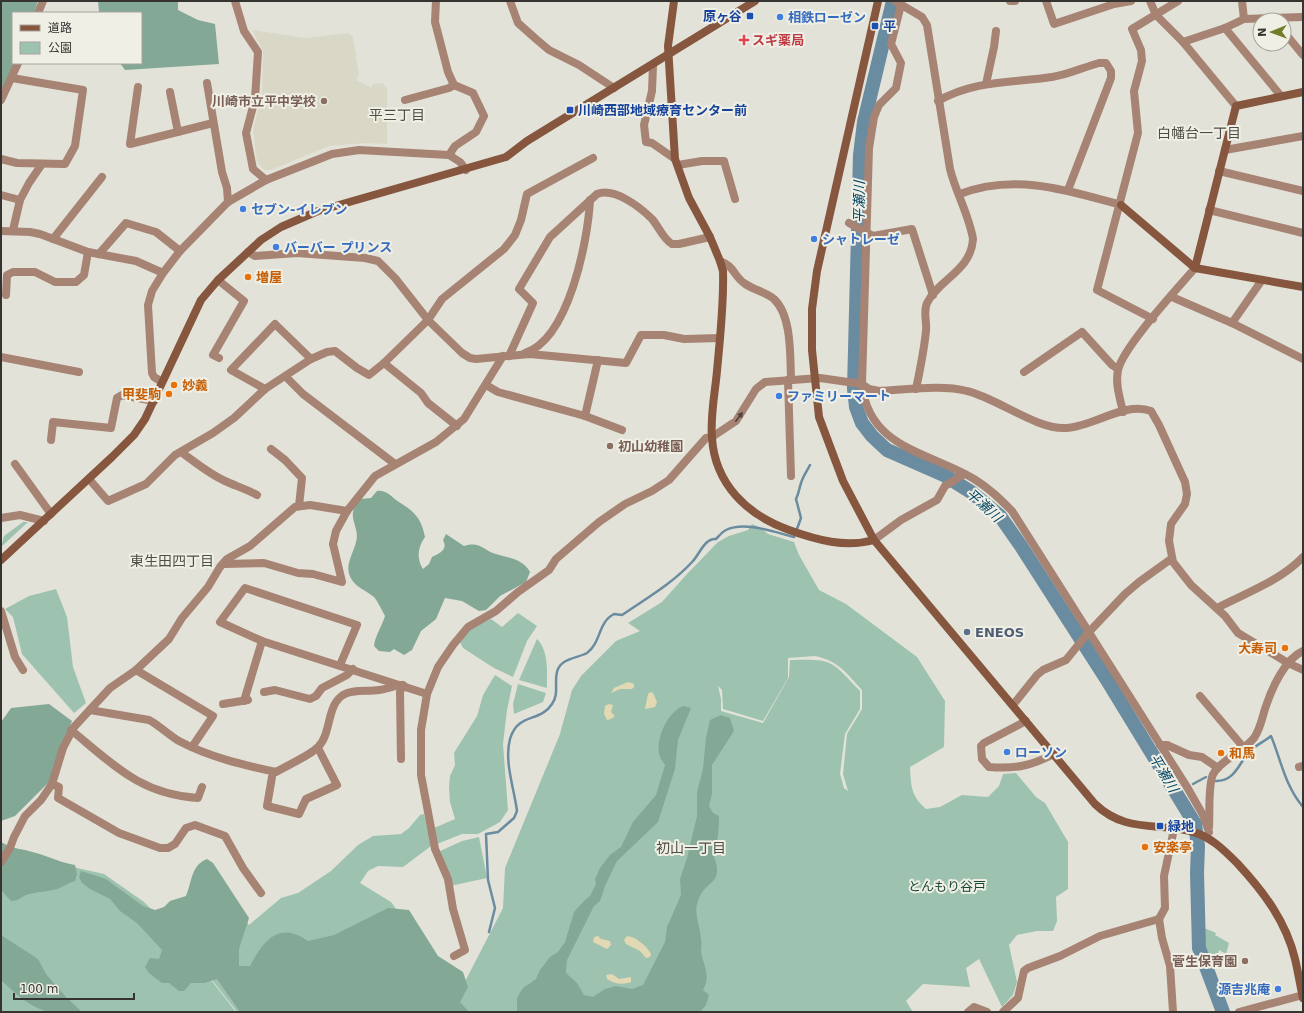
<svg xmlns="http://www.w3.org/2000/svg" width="1304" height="1013" font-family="'DejaVu Sans','Noto Sans JP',sans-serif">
	<rect width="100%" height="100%" fill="#e3e2d8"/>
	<!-- built -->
	<polygon fill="#d9d7c6" points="252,30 306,38 348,33 353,37 359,75 356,80 372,88 372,84 383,83 387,89 387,144 366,143 329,146 271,170 264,170 257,162 253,129 262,95 263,51"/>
	<!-- green -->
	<g fill="#9dc3b0" fill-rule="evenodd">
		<polygon points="23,522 28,522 1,547 4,536"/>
		<path d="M752 524 759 527 768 534 794 542 799 555 819 590 846 604 917 657 945 701 944 747 910 767C911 786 911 796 926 809L940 807 962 795 988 797 999 786 1003 774 1016 773 1036 797 1045 803 1068 842V889L1056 897 1057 921 1053 931H1037L1017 935 1009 945 1017 982 1013 995 1002 1007 979 959 966 968 970 987 923 984 906 1001 913 1012H444L457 997 503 908 505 868 560 734 572 690 581 676 616 641 640 631 628 623 662 602 687 574 718 542 729 536 748 530ZM815 656C839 661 846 673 862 690V709L847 734 843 774 848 791 844 788 840 774 845 734 860 709V691C830 660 834 659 790 660L789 677 763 723 721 711V699L718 686 722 690 723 709 763 721 788 678V658Z"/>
		<polygon points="56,589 67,617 73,667 86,703 74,713 22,654 13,617 5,609 29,596"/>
		<polygon points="518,613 537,626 527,641 513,677 494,668 463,648 460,642 472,628 491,619 502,627"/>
		<path d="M537 639C549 651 547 672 547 688L519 680Z"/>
		<polygon points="495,675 512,686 507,710 503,744 508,810 500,822 478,834 462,834 437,844 434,828 455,819 450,802 449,787 450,776 455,765 454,753 477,716 483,695"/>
		<polygon points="518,684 546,693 543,702 514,714 513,704"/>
		<polygon points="424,814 431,846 403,867 378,866 368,871 360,883 391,902 420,942 442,1012 237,1012 174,931 210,869 249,925 281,898 298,893 331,871 358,845 373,836 401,834 409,828 420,815"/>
		<polygon points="479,837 487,878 450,886 438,852 462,841"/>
		<polygon points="19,855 104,874 144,902 173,931 236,1012 1,1012 1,870"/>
		<polygon points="1202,927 1216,933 1215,935 1229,943 1226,954 1219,950 1214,968 1202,938"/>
	</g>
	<!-- forest -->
	<g fill="#83a896">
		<polygon points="1,1 38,1 34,13 13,13 13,63 16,63 6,89 1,88"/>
		<polygon points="98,1 178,1 178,10 198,20 215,24 219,64 125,70 120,63 141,63 141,13 96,13 99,12"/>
		<path d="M377 491C385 490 390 495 396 500 413 511 421 516 425 537 418 547 416 558 423 569L429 564 432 557C440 553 448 550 443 540L446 534 464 546C481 541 482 550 496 554 509 558 523 559 530 572L526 582 500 596 486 610 479 611 462 601 445 598 436 619 421 631 412 650 404 655 394 649 390 652 379 651 374 646C375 636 382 626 385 616 382 610 378 602 374 597 367 591 357 588 352 580 343 567 353 555 356 542 361 526 343 516 361 499L371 498Z"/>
		<polygon points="49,704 72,721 50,781 15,816 1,821 1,722 11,708"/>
		<path d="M684 706 691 708 678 740 675 769 658 822 617 861 605 886 600 901 594 906 567 960 566 973 577 983 584 995 593 997 605 989 616 986 632 989 643 985 665 942 667 927 681 895 680 879 687 858 697 816V792L703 769 706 738 710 720 721 715 730 718 734 731 712 765V794L709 806 713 813 719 816C719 827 718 845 713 854 726 885 705 879 698 901 693 913 701 928 701 940 702 944 701 949 701 952 704 967 711 976 703 990L709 995 706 1005 700 1012H517V998L523 988 536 979 540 970 550 957 558 952 565 942 574 912 583 902 590 896 596 884 595 879 600 868 610 855 621 847 633 822 656 795 665 765C664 763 661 760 660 757 654 741 668 710 684 706Z"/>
		<path d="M1 842C12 849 24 849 36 853 50 857 62 863 75 865L77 874 75 881C68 883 63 887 57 889 47 892 34 892 26 895 20 898 18 901 11 901L1 890Z"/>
		<path d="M207 859 213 863 249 918 239 949V966H250C263 941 279 920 308 941L334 935 388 908 409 910 438 956 463 972 468 987 460 1002 469 1012H240L217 979 204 983H191L184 991H179L169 983H162L149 973 145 967 150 958 159 959 162 950 137 923 120 911 110 899 90 889 82 883 79 877 81 871 106 879 143 906 155 910 164 907 170 901 186 896C192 882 191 865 207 859Z"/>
		<path d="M1 935 38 959 46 974 66 997 82 1012C72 1012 61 1013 51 1012 31 1009 15 993 1 980Z"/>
	</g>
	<!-- sand -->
	<g fill="#e2d8b3">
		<polygon points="628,682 634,684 634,687 632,689 620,689 611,693 614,688"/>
		<polygon points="650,692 653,693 657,702 655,707 645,709 648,694"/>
		<polygon points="609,704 613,705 611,712 615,716 611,719 607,720 604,714 605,706"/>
		<polygon points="598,936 601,939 610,941 611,945 607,949 593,942 594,937"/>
		<path d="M627 936C636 937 647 946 651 954L650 957 646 958 640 951 626 944 624 940Z"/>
		<path d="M612 974 619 979 631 977V982C623 985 614 984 607 979L606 975Z"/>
	</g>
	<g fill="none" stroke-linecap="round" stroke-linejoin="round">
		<!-- stream -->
		<g stroke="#6a8ca0" stroke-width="2.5">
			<path d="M1216 781C1236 781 1239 762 1250 751 1256 745 1265 741 1271 736 1281 760 1285 786 1303 807"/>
			<polyline points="1193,784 1206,777"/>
			<polyline points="1178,796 1182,793"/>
			<path d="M489 932 495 908 488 880 486 834 498 832 514 818 517 811C514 788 504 761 510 739 518 712 540 723 552 704 560 693 553 680 558 669 563 658 578 658 587 653 601 643 598 622 614 614L622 615C647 598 673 583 693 561 700 553 705 538 716 539 719 536 722 532 726 530 745 521 774 532 794 537L801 518 796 499C799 493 799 489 801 483 803 476 807 471 810 465"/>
		</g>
		<!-- river -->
		<polyline stroke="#6a8ca0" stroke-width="14" points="893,1 864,122 860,155 854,389 856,407 862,423 872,436 887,450 944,475 971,492 1000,516 1021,546 1107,680 1195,824 1198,846 1197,873 1199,948 1223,1012"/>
		<!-- street -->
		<g stroke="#a68373" stroke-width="8">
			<polyline points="235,1 244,31 258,52 255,99 246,133 253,169 266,180"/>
			<polyline points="436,1 435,22 448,72 454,85 473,93 484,116 476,132 455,146 449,155"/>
			<polyline points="510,1 518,23 536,39 549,50 579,65 614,88"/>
			<path d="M895 1 922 17 927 25 950 169C956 193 969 215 973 239 971 271 939 279 927 303 923 312 927 321 926 331 924 350 920 370 916 389"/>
			<polyline points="1010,1 1015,1"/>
			<polyline points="1046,1 1054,24 1114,4 1131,1"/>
			<polyline points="1150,1 1156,15 1183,42 1236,106"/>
			<polyline points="1242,1 1244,19"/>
			<path d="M901 5 891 44 901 63 896 88 879 105 874 117 869 148 862 384C868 448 929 452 974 479 989 488 1000 499 1012 511L1187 787 1203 815 1209 832"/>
			<polyline points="38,13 43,1"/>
			<polyline points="1225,28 1281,96"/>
			<polyline points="1284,32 1303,55"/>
			<polyline points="1183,42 1225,28 1244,19 1303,17"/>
			<polyline points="653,65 652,91 644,125 646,142 652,143 675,159"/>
			<polyline points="207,83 222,172 227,188 228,202"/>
			<polyline points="986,84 994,47 996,31"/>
			<polyline points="138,87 130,144 213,123"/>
			<polyline points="170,92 178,132"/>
			<polyline points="1,100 18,63"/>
			<polyline points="405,100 449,88 454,85"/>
			<path d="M938 101C975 80 1011 83 1052 77 1067 75 1084 67 1099 63H1106L1111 71V78L1068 190"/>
			<polyline points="1225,150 1303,136"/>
			<polyline points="1,159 17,163 65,164 75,146 83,90 12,78"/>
			<polyline points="678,165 702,161 724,161 735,199"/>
			<polyline points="1219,171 1303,191"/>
			<path d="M960 194C1014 173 1067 190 1121 205"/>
			<polyline points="1,195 20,200"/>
			<polyline points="1209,210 1303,233"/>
			<polyline points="849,223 873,236 912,229 933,295"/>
			<polyline points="13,230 20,200 29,183 42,164"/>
			<polyline points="1,231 30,232 40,234 88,252 136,261 163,273"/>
			<polyline points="53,239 102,177"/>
			<polyline points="248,252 255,256 297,253 365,258 378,261 395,278 428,320 462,353 470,358 476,359 530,354 626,363 641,335 664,335 684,339 720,338"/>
			<polyline points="99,254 126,223 156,232 180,251"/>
			<path d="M720 261C734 266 734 276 744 283 753 290 766 292 774 299 792 316 790 356 791 379"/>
			<polyline points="218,280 244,301 213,355 219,358"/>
			<polyline points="6,295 7,275 13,272 35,272 55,282 76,282 84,275 88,252"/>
			<polyline points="1172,297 1232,323 1303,359"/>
			<polyline points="1153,319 1097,290 1138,133 1134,91 1142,61 1141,50 1132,29 1178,1"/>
			<polyline points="1232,323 1262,280"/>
			<path d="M525 353C569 339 588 240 590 200"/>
			<path d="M509 356 533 303 519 289 550 237 597 194C614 187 640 207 652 219 659 227 663 239 672 244H679L710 237"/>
			<polyline points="1,357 79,372"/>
			<polyline points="384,363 421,393 428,403 457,426"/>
			<polyline points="1024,372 1082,332 1112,365 1118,369"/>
			<polyline points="286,377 303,394 395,464"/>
			<polyline points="788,380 791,476"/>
			<polyline points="162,382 154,377 152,373 148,305 152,291 163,273 180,251 228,202 266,180 332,154 359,150 449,155 460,162 466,170"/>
			<polyline points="486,385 498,392 585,416 622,430"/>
			<polyline points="265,389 231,370 275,324 311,359"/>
			<path d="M1123 412C1120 398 1115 384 1118 370 1123 347 1178 288 1195 268"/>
			<polyline points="585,416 598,360"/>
			<polyline points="51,440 53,422 111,428 117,398 122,395 154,401"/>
			<polyline points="271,449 285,460 302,478 299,506"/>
			<path d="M181 452C195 462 209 474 225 481 236 486 246 489 257 495"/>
			<polyline points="15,464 51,514"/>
			<polyline points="89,479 108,501 146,484 175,455 213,433 234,418 265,389 311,359 327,352 335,351 357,368 369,375 384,363 428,320 442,299 504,249 515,235 521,220 527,194 593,158"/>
			<polyline points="1,518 20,515 44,521"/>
			<polyline points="874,540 901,520 937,500 945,486 964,474"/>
			<polyline points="224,564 264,563 298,573 313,574 342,582 333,544 336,531 347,511 375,476 436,442 464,419 503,356"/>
			<path d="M1217 608C1246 593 1280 581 1303 557"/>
			<polyline points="1,611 15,657 23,670"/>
			<polyline points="340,665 357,625 245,588 220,622 262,641 427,694"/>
			<polyline points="136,670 213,716 192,747"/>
			<polyline points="264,692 275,690 310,699 316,696 322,688 347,675 353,669"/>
			<polyline points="1200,696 1244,748"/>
			<polyline points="244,701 262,641"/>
			<polyline points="223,704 248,700"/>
			<polyline points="1013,705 1037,675 1043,670 1066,660 1088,633 1125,594 1139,582 1171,559"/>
			<path d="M90 710 149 720C160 726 169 735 179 741 209 757 243 765 276 772 286 766 311 755 318 747 332 733 326 706 343 695 353 689 368 692 379 690 386 689 393 687 400 685"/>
			<path d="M1026 721 984 743 981 746 982 759 989 767C1016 769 1030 766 1054 754"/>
			<path d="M71 730C114 765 140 794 198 798L202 787"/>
			<polyline points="1160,745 1167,745 1189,755 1202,757 1218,768"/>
			<polyline points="401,759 400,692 403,685"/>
			<polyline points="1299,767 1303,766"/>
			<polyline points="272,777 267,806 299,814 306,799 337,785 318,748"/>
			<polyline points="52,784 59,787 58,798 119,833 160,848 168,848 175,844 186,828 195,825 225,836 243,868 261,893"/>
			<path d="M1209 827C1210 811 1208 793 1212 777 1216 763 1244 751 1254 738 1261 728 1262 717 1266 706 1272 688 1285 659 1303 651"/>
			<polyline points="1,862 10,848 14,837 25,816 41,800 52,784 63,748 74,727 110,688 136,670 169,639 182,618 208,587 220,567 227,559 250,546 295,507 310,505 347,511"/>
			<polyline points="1159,919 1162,938 1170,966 1173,1012"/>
			<path d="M454 956 465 950 453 909 448 879 435 849 421 775V730L427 694 438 667 453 645 468 627 496 611 518 592 549 570 556 559 599 522 625 504 652 491 669 480 706 438 712 437 736 421 756 389 765 382 820 378 862 384 869 389 879 391C905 390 941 384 967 391 997 398 1037 430 1066 428 1093 427 1125 401 1151 411L1159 425 1185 482 1187 494 1185 504 1171 524 1169 541 1173 562 1191 585 1225 616 1238 633 1288 663 1303 670"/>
			<polyline points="968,1012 974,1007 987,1012"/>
			<polyline points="1003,1012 1018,998 1024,971 1028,968 1060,956 1100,936 1159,919 1165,908 1164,876 1174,829"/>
			<polyline points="1239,1012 1303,995"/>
		</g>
		<!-- secondary -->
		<g stroke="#86563e" stroke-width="8">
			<path d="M674 1 668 46 675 159 689 198 710 237 720 261 723 271C724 304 720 337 717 371 715 393 710 416 712 438 715 484 747 515 789 530 817 540 845 548 874 540"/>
			<path d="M878 1 817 271 812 309V350L819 417 843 481 874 540 1095 804C1124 832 1154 823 1190 831 1210 836 1223 849 1237 863 1263 891 1286 921 1295 959 1298 971 1300 985 1303 998"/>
			<polyline points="1121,205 1195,268 1303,287"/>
			<polyline points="1195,268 1236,106 1303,92"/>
			<polyline points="1,560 112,457 134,435 145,419 201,300 218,280 261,240 281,227 318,211 506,157 527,141 755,1"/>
		</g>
	</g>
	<!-- one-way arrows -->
	<defs><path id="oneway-solid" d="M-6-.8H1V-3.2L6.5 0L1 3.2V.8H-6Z"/></defs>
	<use fill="#4c443e" href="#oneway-solid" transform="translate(739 417) rotate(-53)"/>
	<!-- markers -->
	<g fill="#1a4fb4" stroke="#f0efe5" stroke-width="1.5">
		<rect x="746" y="12" width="8" height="8" rx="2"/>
		<rect x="871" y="22" width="8" height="8" rx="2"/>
		<rect x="566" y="106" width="8" height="8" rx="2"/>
		<rect x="1156" y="822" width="8" height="8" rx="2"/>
	</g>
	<g fill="#3f7fe0" stroke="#f0efe5" stroke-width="1.5">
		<circle cx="780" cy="17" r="4"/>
		<circle cx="243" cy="209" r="4"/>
		<circle cx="814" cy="239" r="4"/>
		<circle cx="276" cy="247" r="4"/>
		<circle cx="779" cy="396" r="4"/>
		<circle cx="1007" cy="752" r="4"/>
		<circle cx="1278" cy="989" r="4"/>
	</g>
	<path fill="#e0444e" stroke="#f0efe5" stroke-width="1.5" d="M742 34h4v4h4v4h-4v4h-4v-4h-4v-4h4z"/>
	<g fill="#8d6e63" stroke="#f0efe5" stroke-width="1.5">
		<circle cx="324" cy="101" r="4"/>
		<circle cx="610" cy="446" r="4"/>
		<circle cx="1245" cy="961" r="4"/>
	</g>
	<g fill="#e8710a" stroke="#f0efe5" stroke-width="1.5">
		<circle cx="248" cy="277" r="4"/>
		<circle cx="174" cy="385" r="4"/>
		<circle cx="169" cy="394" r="4"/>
		<circle cx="1285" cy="648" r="4"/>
		<circle cx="1221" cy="753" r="4"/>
		<circle cx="1145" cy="847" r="4"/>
	</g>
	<circle fill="#5c6f8a" stroke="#f0efe5" stroke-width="1.5" cx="967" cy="632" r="4"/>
	<g text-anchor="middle" stroke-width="4" stroke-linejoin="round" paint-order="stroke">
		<!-- transit labels -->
		<g font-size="13" font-weight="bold" fill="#164399" stroke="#f0efe5" text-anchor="start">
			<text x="742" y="21" text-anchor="end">原ヶ谷</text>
			<text x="883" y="31">平</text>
			<text x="578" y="115">川崎西部地域療育センター前</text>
			<text x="1168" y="831">緑地</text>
		</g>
		<!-- shop labels -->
		<g font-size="13" font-weight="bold" fill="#366cbe" stroke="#f0efe5" text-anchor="start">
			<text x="788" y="22">相鉄ローゼン</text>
			<text x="251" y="214">セブン-イレブン</text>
			<text x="822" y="244">シャトレーゼ</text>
			<text x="284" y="252">バーバー プリンス</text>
			<text x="787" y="401">ファミリーマート</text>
			<text x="1015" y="757">ローソン</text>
			<text x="1270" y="994" text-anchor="end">源吉兆庵</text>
		</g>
		<!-- health labels -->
		<g font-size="13" font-weight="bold" fill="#be3a42" stroke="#f0efe5" text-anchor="start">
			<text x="752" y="45">スギ薬局</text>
		</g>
		<!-- education labels -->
		<g font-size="13" font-weight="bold" fill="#785e54" stroke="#f0efe5" text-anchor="end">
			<text x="316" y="106">川崎市立平中学校</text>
			<text x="618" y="451" text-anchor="start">初山幼稚園</text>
			<text x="1237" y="966">菅生保育園</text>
		</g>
		<!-- food labels -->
		<g font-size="13" font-weight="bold" fill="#c56008" stroke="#f0efe5" text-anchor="start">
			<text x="256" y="282">増屋</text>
			<text x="182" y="390">妙義</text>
			<text x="161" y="399" text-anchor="end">甲斐駒</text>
			<text x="1277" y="653" text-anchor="end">大寿司</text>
			<text x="1229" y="758">和馬</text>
			<text x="1153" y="852">安楽亭</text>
		</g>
		<!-- service labels -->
		<g font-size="13" font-weight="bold" fill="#4e5e75" stroke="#f0efe5" text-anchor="start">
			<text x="975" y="637">ENEOS</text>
		</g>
		<!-- park labels -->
		<g font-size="13" fill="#154633" stroke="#f0efe5">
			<text x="947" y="891">とんもり谷戸</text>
		</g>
		<!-- neighbourhood labels -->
		<g font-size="14" fill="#4f4e46" stroke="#f0efe5">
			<text x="397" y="120">平三丁目</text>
			<text x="1199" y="138">白幡台一丁目</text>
			<text x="172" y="566">東生田四丁目</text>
			<text x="691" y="853">初山一丁目</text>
		</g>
		<!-- water labels -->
		<g font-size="14" font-style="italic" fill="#004663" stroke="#f0efe5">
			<text transform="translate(859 202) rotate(-89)" y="5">平瀬川</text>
			<text transform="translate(984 505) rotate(42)" y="5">平瀬川</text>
			<text transform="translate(1164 773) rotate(59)" y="5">平瀬川</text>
		</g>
	</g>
	<!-- border -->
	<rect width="1304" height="1013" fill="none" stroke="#353431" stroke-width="4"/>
	<!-- legend -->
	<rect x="12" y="12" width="130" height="52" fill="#f0efe5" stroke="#a5a49d"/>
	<rect x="20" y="25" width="20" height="6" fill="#86563e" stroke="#a5a49d"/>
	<text x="48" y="32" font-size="12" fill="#353431">道路</text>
	<rect x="20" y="42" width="20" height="12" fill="#9dc3b0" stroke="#a5a49d"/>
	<text x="48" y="52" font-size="12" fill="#353431">公園</text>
	<!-- north arrow -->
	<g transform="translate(1272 32) rotate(269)"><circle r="19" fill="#f0efe5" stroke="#a5a49d"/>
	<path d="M0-3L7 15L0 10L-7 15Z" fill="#747c27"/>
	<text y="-6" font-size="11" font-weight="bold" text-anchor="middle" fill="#353431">N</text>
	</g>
	<!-- scale -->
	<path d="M14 993v6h120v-6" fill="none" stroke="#353431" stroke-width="2"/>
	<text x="20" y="993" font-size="12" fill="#353431" stroke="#f0efe5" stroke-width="3" paint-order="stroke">100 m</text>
</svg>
